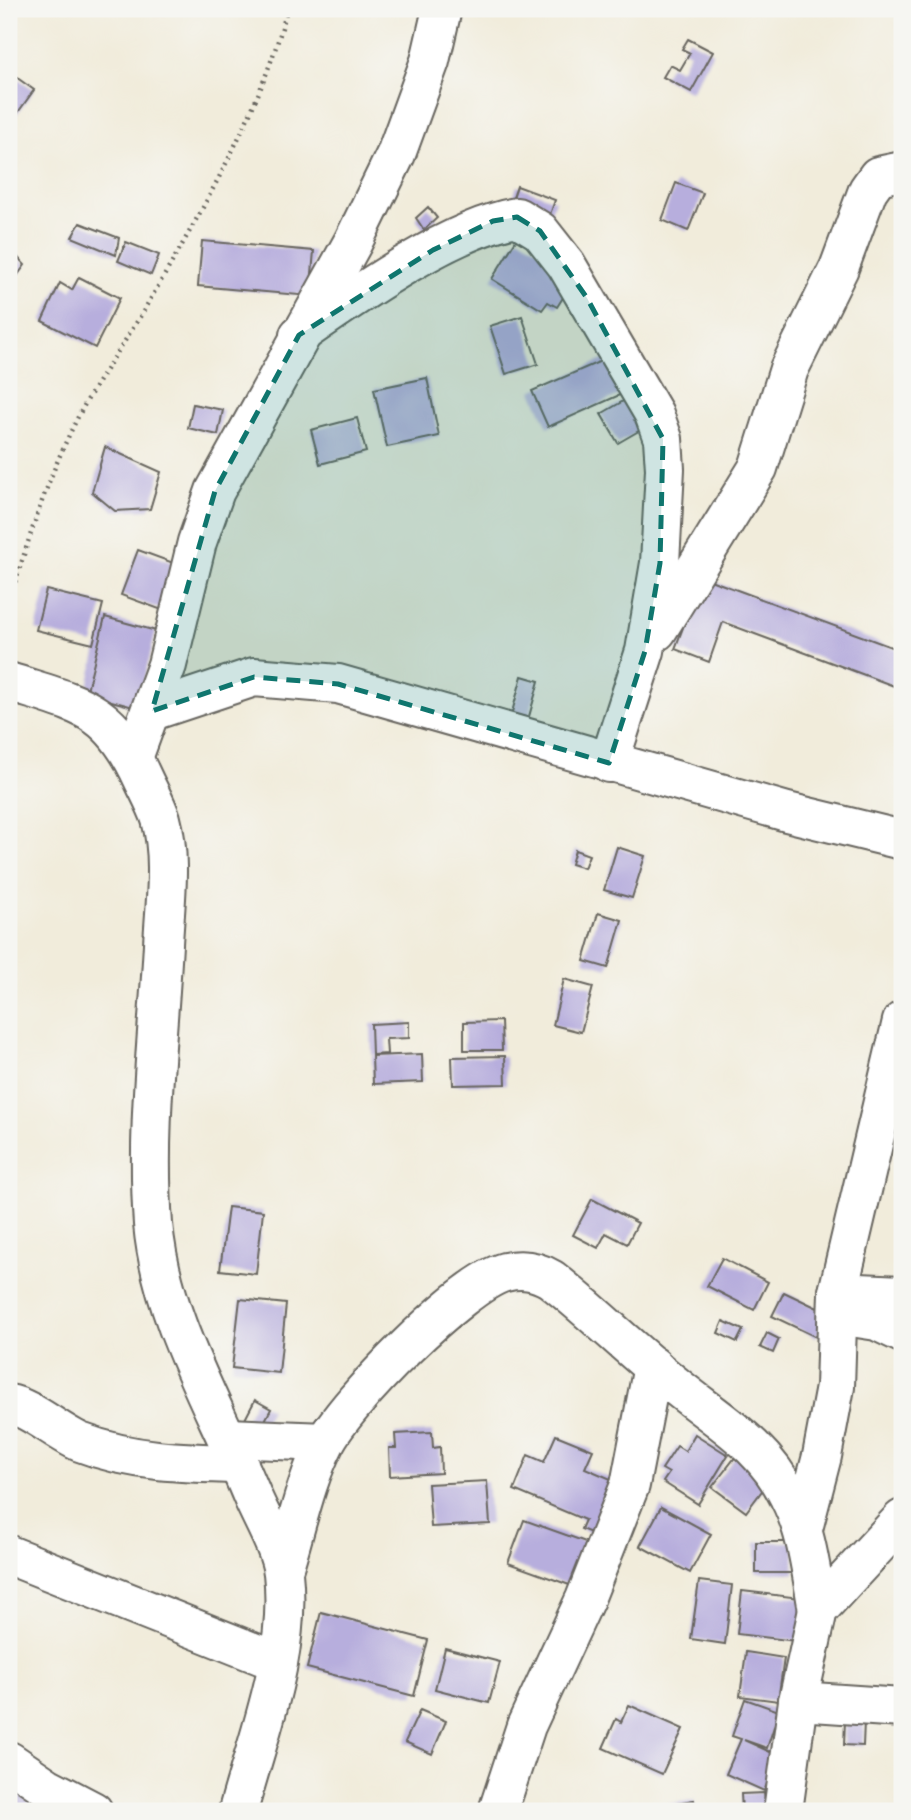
<svg xmlns="http://www.w3.org/2000/svg" width="911" height="1820" font-family="'Comic Neue',sans-serif">
	<rect width="100%" height="100%" fill="#f6f6f2"/>
	<filter id="ink" filterUnits="userSpaceOnUse"><feTurbulence type="fractalNoise" baseFrequency=".0143" numOctaves="2"/><feDisplacementMap in="SourceGraphic" scale="14" xChannelSelector="R" yChannelSelector="G"/><feConvolveMatrix kernelMatrix="1 2 1 2 8 2 1 2 1" color-interpolation-filters="sRGB"/></filter>
	<filter id="wash" filterUnits="userSpaceOnUse"><feTurbulence type="fractalNoise" baseFrequency=".00686" numOctaves="4" result="noise"/><feDisplacementMap in="SourceGraphic" scale="28" xChannelSelector="R" yChannelSelector="G"/><feGaussianBlur stdDeviation="1.57" result="paint"/><feColorMatrix in="noise" values="0 0 0 0 0 0 0 0 0 0 0 0 0 0 0 0 0 1.4 0 .05"/><feComposite in="paint" operator="in"/></filter>
	<g filter="url(#wash)">
		<rect width="100%" height="100%" fill="#f1ecdb"/>
		<g id="blocks">
			<!-- building -->
			<g fill="#b7aedd">
				<polygon points="688,39 713,52 691,92 663,77 670,65 680,70 690,53 682,49"/>
				<polygon points="9,72 34,90 9,125"/>
				<polygon points="676,183 703,193 688,231 662,220"/>
				<polygon points="517,186 555,200 547,223 509,209"/>
				<polygon points="428,207 437,218 424,230 416,218"/>
				<polygon points="80,223 119,238 116,255 72,237"/>
				<polygon points="518,237 567,268 569,288 557,307 548,302 542,310 492,279"/>
				<polygon points="202,241 314,251 310,296 198,286"/>
				<polygon points="126,242 159,255 151,275 118,261"/>
				<polygon points="9,248 25,265 9,287"/>
				<polygon points="79,277 120,298 95,348 42,321 60,283 72,290"/>
				<polygon points="522,316 538,364 506,374 490,326"/>
				<polygon points="617,354 633,389 548,427 532,391"/>
				<polygon points="427,378 439,436 387,447 374,389"/>
				<polygon points="632,396 649,425 618,443 601,414"/>
				<polygon points="193,404 223,410 218,435 188,428"/>
				<polygon points="357,418 366,452 320,464 311,430"/>
				<polygon points="105,447 161,472 150,509 115,511 92,492"/>
				<polygon points="138,550 179,565 162,610 121,595"/>
				<polygon points="702,577 902,651 902,689 723,622 709,662 675,649"/>
				<polygon points="46,590 103,604 93,644 36,630"/>
				<polygon points="105,617 156,631 137,708 86,694"/>
				<polygon points="522,676 539,681 528,720 511,716"/>
				<polygon points="617,847 645,856 632,898 604,890"/>
				<polygon points="575,850 589,855 584,868 571,864"/>
				<polygon points="598,913 622,920 608,968 584,961"/>
				<polygon points="564,979 593,987 581,1032 553,1025"/>
				<polygon points="501,1021 502,1050 464,1050 464,1022"/>
				<polygon points="409,1022 409,1038 386,1039 387,1054 372,1055 371,1024"/>
				<polygon points="422,1054 423,1082 373,1084 372,1056"/>
				<polygon points="505,1056 506,1084 453,1085 452,1057"/>
				<polygon points="592,1199 638,1223 627,1244 606,1233 598,1248 573,1235"/>
				<polygon points="228,1207 263,1211 256,1274 220,1270"/>
				<polygon points="722,1258 768,1282 754,1310 707,1286"/>
				<polygon points="784,1292 828,1313 816,1337 772,1316"/>
				<polygon points="240,1299 286,1304 279,1373 232,1368"/>
				<polygon points="723,1321 743,1330 737,1342 718,1333"/>
				<polygon points="767,1333 779,1339 773,1353 760,1347"/>
				<polygon points="255,1400 271,1409 259,1432 243,1423"/>
				<polygon points="432,1432 433,1448 440,1447 441,1473 390,1476 389,1448 396,1448 395,1434"/>
				<polygon points="695,1434 728,1455 698,1504 663,1482 669,1473 662,1469 677,1446 685,1451"/>
				<polygon points="556,1435 593,1450 585,1468 625,1485 603,1538 581,1529 585,1520 514,1490 528,1455 544,1462"/>
				<polygon points="737,1455 770,1480 746,1512 712,1487"/>
				<polygon points="487,1481 490,1524 431,1527 428,1484"/>
				<polygon points="661,1507 711,1534 690,1573 640,1546"/>
				<polygon points="524,1520 597,1546 575,1587 508,1563"/>
				<polygon points="756,1542 795,1542 794,1573 756,1573"/>
				<polygon points="699,1581 732,1585 725,1644 691,1639"/>
				<polygon points="742,1591 809,1599 804,1642 737,1634"/>
				<polygon points="321,1612 428,1640 414,1696 307,1668"/>
				<polygon points="445,1648 500,1662 489,1703 435,1689"/>
				<polygon points="746,1652 784,1658 778,1701 740,1696"/>
				<polygon points="745,1699 779,1711 767,1748 744,1740 779,1756 764,1791 726,1774 741,1739 732,1736"/>
				<polygon points="629,1705 683,1729 662,1774 603,1748 616,1719 621,1722"/>
				<polygon points="420,1710 446,1721 432,1754 405,1742"/>
				<polygon points="845,1720 864,1721 863,1746 844,1745"/>
				<polygon points="12,1781 37,1797 28,1811 9,1811 9,1785"/>
				<polygon points="764,1793 766,1811 742,1811 741,1794"/>
				<polygon points="694,1800 696,1811 670,1811 669,1804"/>
			</g>
		</g>
	</g>
	<g filter="url(#ink)">
		<use href="#blocks" fill-opacity="0" stroke="#67655f" stroke-width="2"/>
		<g fill="none" stroke-linecap="round" stroke-linejoin="round">
			<!-- minor casing -->
			<g stroke="#67655f" stroke-width="42">
				<g id="minor">
					<path d="M299 335C355 296 451 228 517 217L540 231 566 264 654 414 663 439 665 469 660 563 645 651 609 763"/>
					<polyline points="657,631 758,468 789,369 839,268 868,190 878,176 902,171"/>
					<path d="M9 682C80 705 110 706 143 779 149 792 157 806 161 819 172 859 165 903 163 944 158 1037 146 1130 153 1224 162 1322 217 1409 253 1498 263 1521 280 1549 283 1573 292 1653 258 1736 238 1811"/>
					<polyline points="152,711 254,677 338,684 787,812 902,840"/>
					<polyline points="133,758 167,665 197,542 215,491 353,242 396,154 430,61 442,9"/>
					<polyline points="838,1292 902,1295"/>
					<polyline points="838,1315 877,1321 902,1333"/>
					<path d="M9 1404C29 1407 59 1433 80 1442 132 1462 184 1463 239 1464"/>
					<polyline points="229,1438 325,1442"/>
					<polyline points="803,1529 822,1456 835,1387 838,1292 902,1021"/>
					<polyline points="9,1555 278,1662"/>
					<path d="M283 1570C296 1529 305 1482 325 1443 344 1404 463 1283 505 1272 522 1268 536 1270 551 1279 594 1313 633 1352 676 1386 720 1422 763 1444 789 1497 807 1531 811 1572 818 1610"/>
					<polyline points="798,1701 902,1708"/>
					<polyline points="9,1761 47,1787 93,1811"/>
					<polyline points="498,1811 526,1726 585,1599 630,1485 653,1366"/>
					<polyline points="783,1811 798,1701 818,1610 902,1519"/>
				</g>
			</g>
			<!-- path -->
			<path stroke="#67655f" stroke-width="4.5" stroke-dasharray="2 5" stroke-linecap="butt" d="M9 602C28 542 46 481 75 423 94 384 122 348 144 310 197 220 262 110 287 9"/>
			<!-- minor -->
			<use href="#minor" stroke="#fff" stroke-width="38"/>
		</g>
	</g>
	<!-- marked area -->
	<path fill="#0f766e" fill-opacity="0.2" stroke="#0f766e" stroke-width="5" stroke-dasharray="14 9" stroke-linejoin="round" d="M517 217 540 231 587 298 663 439 660 563 645 651 609 763 338 684 254 677 152 711 215 491 299 335 433 250 493 221Z"/>
	<!-- margin -->
	<rect width="911" height="1820" fill="none" stroke="#f6f6f2" stroke-width="35"/>
</svg>
